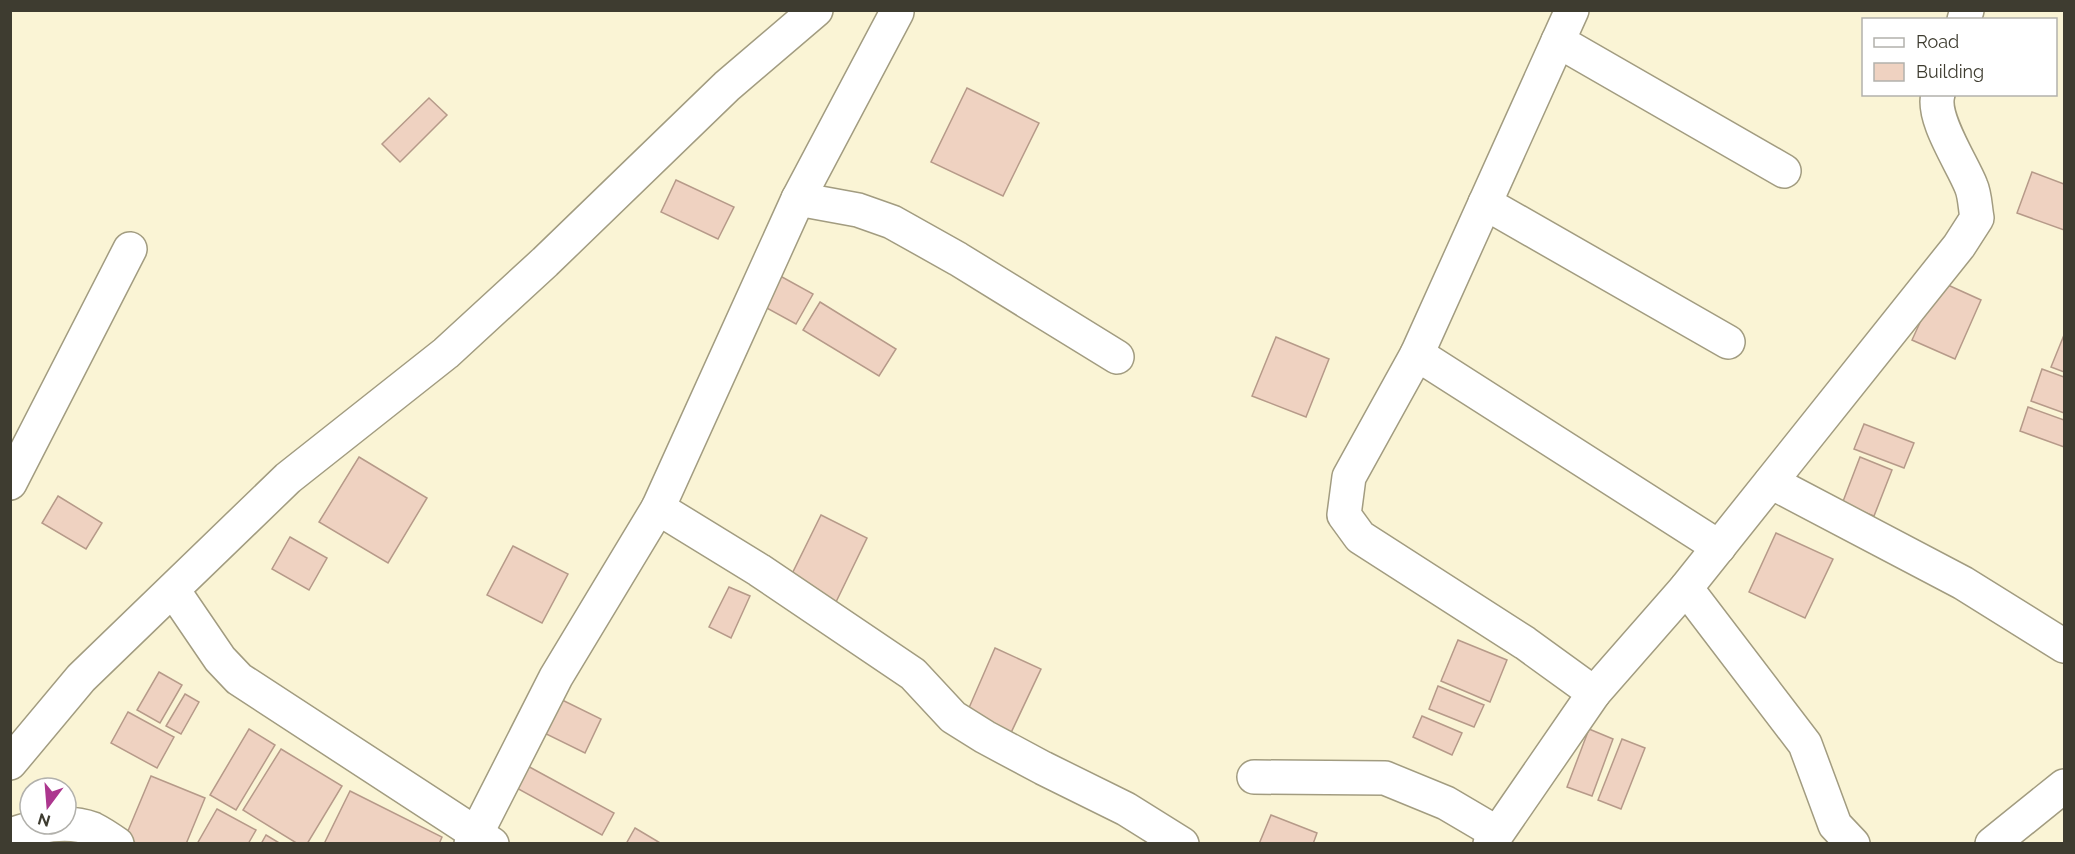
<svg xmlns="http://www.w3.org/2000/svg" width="2075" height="854" font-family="Raleway,sans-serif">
	<rect width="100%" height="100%" fill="#faf4d5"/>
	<!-- building -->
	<g fill="#efd2c1" stroke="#b69a89" stroke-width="1.5">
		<polygon points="967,88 1039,123 1003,196 931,162"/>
		<polygon points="429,98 447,115 400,162 382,144"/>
		<polygon points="2032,172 2064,184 2064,230 2017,213"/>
		<polygon points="676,180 734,207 718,239 661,212"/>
		<polygon points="773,272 813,294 796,324 756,302"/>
		<polygon points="1939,281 1981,300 1955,359 1912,340"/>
		<polygon points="820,302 896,349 879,376 803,330"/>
		<polygon points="2064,335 2064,372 2051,367"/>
		<polygon points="1276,337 1329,359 1306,417 1252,396"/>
		<polygon points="2042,369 2064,377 2064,413 2031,401"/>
		<polygon points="2028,407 2064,420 2064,447 2020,431"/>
		<polygon points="1864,424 1914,443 1904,468 1854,449"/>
		<polygon points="359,457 427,498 388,563 319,522"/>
		<polygon points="1860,457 1892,470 1874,516 1842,504"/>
		<polygon points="58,496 102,523 86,549 42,523"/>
		<polygon points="821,515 867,538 835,604 788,582"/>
		<polygon points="1776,533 1833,559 1805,618 1749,592"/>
		<polygon points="290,537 327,558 309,590 272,569"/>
		<polygon points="513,546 568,574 542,623 487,595"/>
		<polygon points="729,587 750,596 731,638 709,627"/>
		<polygon points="1458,640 1507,660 1490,702 1441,681"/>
		<polygon points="995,648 1041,669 1009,737 965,717"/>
		<polygon points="159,672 182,685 160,723 137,710"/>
		<polygon points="1438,686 1484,705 1474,727 1429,709"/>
		<polygon points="185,694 199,702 181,734 166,726"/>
		<polygon points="550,694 601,719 585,753 534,728"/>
		<polygon points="128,712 174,737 157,768 111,743"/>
		<polygon points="1422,716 1462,733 1452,755 1413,737"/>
		<polygon points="249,729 275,745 236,810 210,795"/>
		<polygon points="1589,729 1613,739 1592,796 1567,787"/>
		<polygon points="1622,739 1645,748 1621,809 1598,800"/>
		<polygon points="281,749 342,786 307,844 298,844 243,810"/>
		<polygon points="524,764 614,813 602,835 513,786"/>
		<polygon points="151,776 205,798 186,844 138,844 125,838"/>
		<polygon points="350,791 442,837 439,844 324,844"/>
		<polygon points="217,809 256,830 248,844 197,844"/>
		<polygon points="1271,815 1317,833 1313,844 1259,844"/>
		<polygon points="635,828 662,844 626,844"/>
		<polygon points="266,835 281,844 261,844"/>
	</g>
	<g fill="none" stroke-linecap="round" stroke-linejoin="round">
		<!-- street casing -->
		<g stroke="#a29c80" stroke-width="36">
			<g id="street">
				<polyline points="1572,10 1417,354 1719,547"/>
				<polyline points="1964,20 1967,10"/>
				<polyline points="1558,41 1784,171"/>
				<polyline points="798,199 858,210 892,222 958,259 1117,357"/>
				<polyline points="1485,203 1728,342"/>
				<polyline points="1417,354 1349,477 1344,515 1360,537 1525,643 1594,693 1490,844"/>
				<polyline points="1771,482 1963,583 2064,646"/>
				<polyline points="10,483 130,249"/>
				<polyline points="658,508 759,570 913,674 953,717 985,737 1043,768 1126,809 1182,844"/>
				<polyline points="1686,588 1805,744 1835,825 1853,844"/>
				<polyline points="173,590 220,659 239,679 492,844"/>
				<path d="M1594 693 1686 588 1959 246 1977 218C1975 207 1975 195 1971 186 1962 163 1931 118 1938 94"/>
				<polyline points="10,763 81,678 288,478 446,353 545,262 727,86 816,10"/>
				<polyline points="1254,777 1385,778 1446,803 1497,833"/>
				<path d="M10 835C36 826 66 819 93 829 101 833 110 839 117 844"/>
				<polyline points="471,844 556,677 658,508 798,199 897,12"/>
				<polyline points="1992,844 2064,786"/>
			</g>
		</g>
		<!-- street -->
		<use href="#street" stroke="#fff" stroke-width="33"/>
	</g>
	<!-- border -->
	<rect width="2075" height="854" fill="none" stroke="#3e3c30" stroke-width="24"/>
	<!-- legend -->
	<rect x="1862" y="18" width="195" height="78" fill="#ffffff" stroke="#b2b1ac" stroke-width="1.5"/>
	<rect x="1874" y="38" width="30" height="9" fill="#ffffff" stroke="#b2b1ac" stroke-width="1.5"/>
	<text x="1916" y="48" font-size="18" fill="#3e3c30">Road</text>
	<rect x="1874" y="63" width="30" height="18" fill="#efd2c1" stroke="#b2b1ac" stroke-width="1.5"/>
	<text x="1916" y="78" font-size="18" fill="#3e3c30">Building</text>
	<!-- north arrow -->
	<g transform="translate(48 806) rotate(196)"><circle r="28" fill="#ffffff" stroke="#b2b1ac" stroke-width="1.5"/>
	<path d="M0-4.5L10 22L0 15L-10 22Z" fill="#ac368e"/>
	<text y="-9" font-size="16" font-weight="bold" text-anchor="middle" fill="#3e3c30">N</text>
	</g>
</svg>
